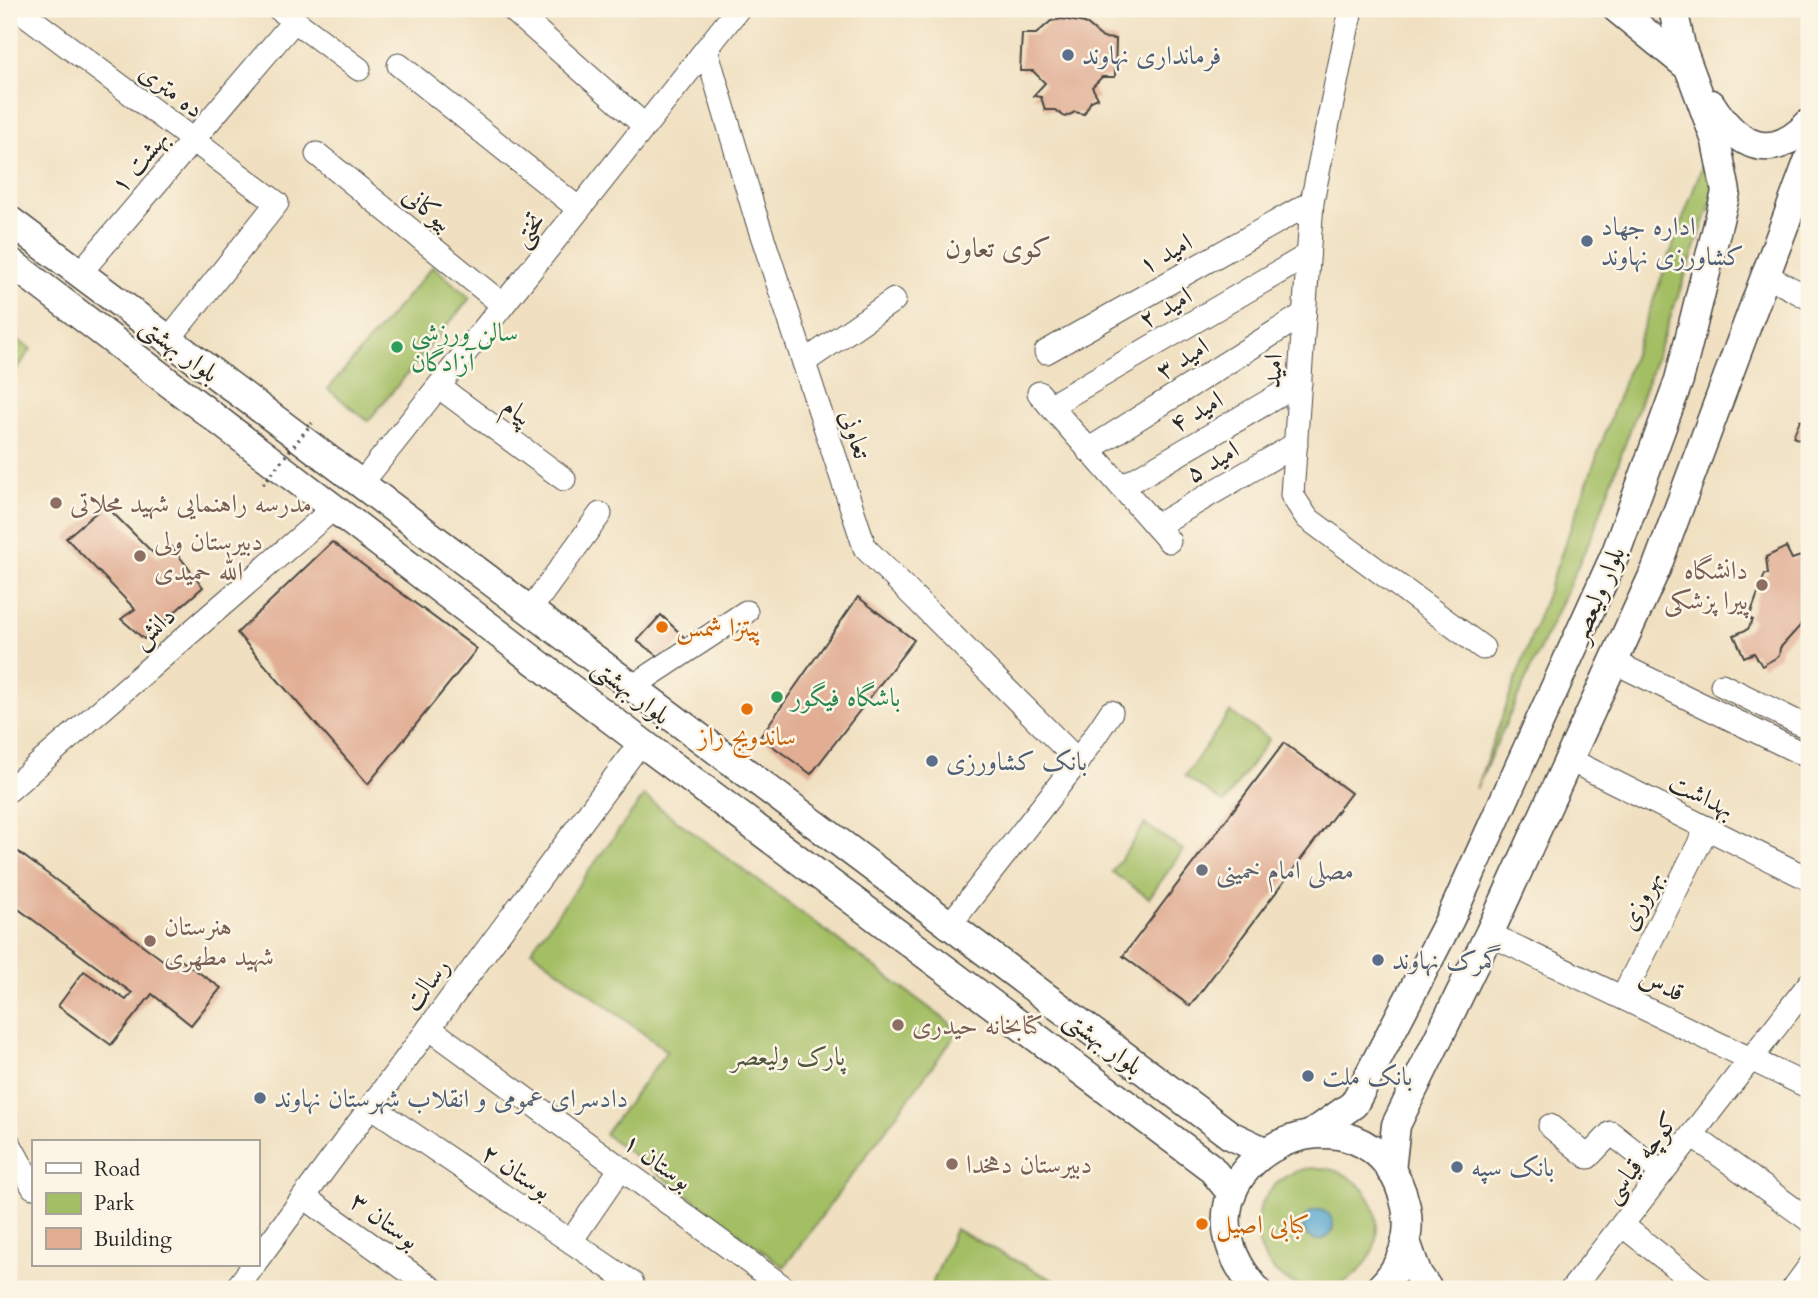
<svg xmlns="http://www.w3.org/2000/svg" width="1818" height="1298" font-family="Cardo,Amiri,serif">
	<rect width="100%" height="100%" fill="#fcf5e5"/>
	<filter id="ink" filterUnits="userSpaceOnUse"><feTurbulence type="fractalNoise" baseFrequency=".0143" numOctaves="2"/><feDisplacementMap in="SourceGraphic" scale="14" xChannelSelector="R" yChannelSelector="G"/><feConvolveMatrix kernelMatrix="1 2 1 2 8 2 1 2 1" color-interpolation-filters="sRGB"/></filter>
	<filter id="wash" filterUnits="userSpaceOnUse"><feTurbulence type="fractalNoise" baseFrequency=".00686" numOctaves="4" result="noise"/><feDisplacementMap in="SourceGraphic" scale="28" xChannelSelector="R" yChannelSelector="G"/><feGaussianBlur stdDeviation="1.57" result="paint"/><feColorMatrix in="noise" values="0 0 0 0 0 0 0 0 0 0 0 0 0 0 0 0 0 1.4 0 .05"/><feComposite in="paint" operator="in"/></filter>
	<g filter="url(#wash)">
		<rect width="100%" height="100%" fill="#f0e0c1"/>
		<!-- green -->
		<g fill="#a3be64" stroke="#677448" stroke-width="2">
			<polygon points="1705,158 1719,181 1595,528 1476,789"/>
			<polygon points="433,266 470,298 368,421 328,389"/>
			<polygon points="9,334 31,349 9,381"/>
			<polygon points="1230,712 1269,739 1224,803 1185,776"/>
			<polygon points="644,796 959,1030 784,1267 605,1134 667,1051 531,950"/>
			<polygon points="1145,824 1183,850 1149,898 1112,872"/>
			<circle cx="1317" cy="1228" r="60"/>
			<polygon points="955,1229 1070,1289 930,1289"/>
		</g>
		<!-- water -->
		<circle fill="#54a5ce" stroke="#40687c" stroke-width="2" cx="1318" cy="1225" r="15"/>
		<g id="blocks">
			<!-- building -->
			<g fill="#e1ae94">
				<polygon points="1062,19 1085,23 1103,38 1116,39 1115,77 1102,77 1092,87 1098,98 1091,101 1084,114 1075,112 1065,117 1055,110 1045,110 1041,97 1033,96 1045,83 1033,71 1020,71 1022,34 1036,34 1051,21"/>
				<polygon points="1800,420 1809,424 1809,444 1793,437"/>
				<polygon points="105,505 158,558 172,547 203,587 144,639 121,619 135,609 66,538"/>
				<polygon points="332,542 477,649 368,784 237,633"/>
				<polygon points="1786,547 1792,559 1801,556 1809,573 1803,578 1807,604 1800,626 1780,648 1779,656 1762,666 1754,653 1744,657 1734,635 1748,629 1753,620 1749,618 1765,574 1768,574 1766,557"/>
				<polygon points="858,597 914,640 811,774 760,737"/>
				<polygon points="661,615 686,639 661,658 637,641"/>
				<polygon points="1284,743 1351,793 1190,1006 1123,956"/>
				<polygon points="9,845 168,964 175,956 221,988 191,1025 152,994 111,1045 58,1006 84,971 126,1000 132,993 9,902"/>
			</g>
		</g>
	</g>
	<g filter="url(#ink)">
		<use href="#blocks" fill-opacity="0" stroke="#494642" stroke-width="2"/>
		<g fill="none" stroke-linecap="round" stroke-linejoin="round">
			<!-- minor casing -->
			<g stroke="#494642" stroke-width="25">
				<g id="minor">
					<polyline points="18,9 277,203 168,340"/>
					<polyline points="279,9 359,69"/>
					<polyline points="512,9 645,126"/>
					<polyline points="1351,9 1312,202 1292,495 1307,518 1483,648"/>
					<polyline points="706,49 754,211 865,548 1078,761"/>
					<polyline points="399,65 579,209"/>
					<polyline points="317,154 503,305"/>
					<polyline points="80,273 294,21"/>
					<polyline points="1767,276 1809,298"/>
					<polyline points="1046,352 1312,202"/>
					<polyline points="804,362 894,300"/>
					<polyline points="439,387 564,479"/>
					<polyline points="1039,393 1169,541"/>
					<polyline points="1050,406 1308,255"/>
					<polyline points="1088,450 1304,314"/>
					<polyline points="361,484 738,9"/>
					<polyline points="1122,487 1300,383"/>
					<polyline points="1156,526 1296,444"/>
					<polyline points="530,610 600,514"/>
					<polyline points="1614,662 1809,757"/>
					<polyline points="1722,685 1809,728"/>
					<polyline points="629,689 746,612"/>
					<polyline points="1570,760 1809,879"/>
					<polyline points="9,790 335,507"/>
					<polyline points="948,927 1078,761 1111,712"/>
					<polyline points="1489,934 1809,1087"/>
					<polyline points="1623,996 1707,828"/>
					<polyline points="429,1028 786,1289"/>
					<polyline points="371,1106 632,1283 627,1289"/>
					<polyline points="1550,1126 1588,1157 1611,1133 1662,1173"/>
					<polyline points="1692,1135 1809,1220"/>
					<polyline points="9,1143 33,1187"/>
					<polyline points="304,1197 433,1289"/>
					<polyline points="1622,1225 1703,1289"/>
					<polyline points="571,1241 621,1168"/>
					<polyline points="257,1260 641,742"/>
					<polyline points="236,1289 254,1265"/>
					<polyline points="1572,1289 1809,984"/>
					<polyline points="1793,1289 1809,1267"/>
				</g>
			</g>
			<!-- major casing -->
			<g stroke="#494642" stroke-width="31">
				<g id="major">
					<polyline points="1617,9 1688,67"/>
					<path d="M1711 104C1737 145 1770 165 1809 123"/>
					<path d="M9 220C414 527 821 832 1230 1135L1264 1151"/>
					<polyline points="9,261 641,742 1210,1167 1232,1194"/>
					<polyline points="1313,1133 1354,1104 1451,917 1615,555 1679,380 1726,192 1716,141 1681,46 1673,9"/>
					<polyline points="1391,1171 1396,1125 1489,934 1656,569 1809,159"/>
					<polyline points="1406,1241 1417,1273 1428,1289"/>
					<path d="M1256 1289C1147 1162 1374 1059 1406 1207 1412 1237 1401 1268 1379 1289"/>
				</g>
			</g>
			<!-- minor -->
			<use href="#minor" stroke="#fff" stroke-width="23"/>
			<!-- major -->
			<use href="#major" stroke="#fff" stroke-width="28"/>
			<!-- path-bridge -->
			<polyline stroke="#494642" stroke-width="3.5" stroke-dasharray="2 5" stroke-linecap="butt" points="263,484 312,423"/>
		</g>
	</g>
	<!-- markers -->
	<g fill="#5c6f8a" stroke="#fcf5e5" stroke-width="2.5">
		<circle cx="1068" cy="55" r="7"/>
		<circle cx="1587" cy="241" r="7"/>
		<circle cx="932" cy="761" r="7"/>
		<circle cx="1378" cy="960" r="7"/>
		<circle cx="1308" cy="1076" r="7"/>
		<circle cx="260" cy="1098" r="7"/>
		<circle cx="1457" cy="1167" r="7"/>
	</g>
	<g fill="#2e9e5b" stroke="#fcf5e5" stroke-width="2.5">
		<circle cx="397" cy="347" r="7"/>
		<circle cx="777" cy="697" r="7"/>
	</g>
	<g fill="#8d6e63" stroke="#fcf5e5" stroke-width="2.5">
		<circle cx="56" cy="503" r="7"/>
		<circle cx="140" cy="556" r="7"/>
		<circle cx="1762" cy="585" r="7"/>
		<circle cx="150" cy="941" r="7"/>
		<circle cx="898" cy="1025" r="7"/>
		<circle cx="952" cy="1164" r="7"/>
	</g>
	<g fill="#e8710a" stroke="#fcf5e5" stroke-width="2.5">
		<circle cx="662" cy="627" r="7"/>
		<circle cx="747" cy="709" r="7"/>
		<circle cx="1202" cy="1224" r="7"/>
	</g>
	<circle fill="#6b7280" stroke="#fcf5e5" stroke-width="2.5" cx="1202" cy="870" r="7"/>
	<g text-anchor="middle" stroke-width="5" stroke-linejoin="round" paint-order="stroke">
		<!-- service labels -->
		<g font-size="26" fill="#4e5e75" stroke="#fcf5e5" text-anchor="start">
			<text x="1082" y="64">فرمانداری نهاوند</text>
			<text x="1601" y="235">اداره جهاد<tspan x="1601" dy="30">کشاورزی نهاوند</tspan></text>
			<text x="946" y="770">بانک کشاورزی</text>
			<text x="1392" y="969">گمرک نهاوند</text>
			<text x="1322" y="1085">بانک ملت</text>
			<text x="274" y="1107">دادسرای عمومی و انقلاب شهرستان نهاوند</text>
			<text x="1471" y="1176">بانک سپه</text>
		</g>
		<!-- street labels -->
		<g font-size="26" fill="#2b2b2b" stroke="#fcf5e5">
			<text transform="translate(172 90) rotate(37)" y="9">ده متری</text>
			<text transform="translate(139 161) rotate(-50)" y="9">بهشت ۱</text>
			<text transform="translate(428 208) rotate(39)" y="9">بیوکانی</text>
			<text transform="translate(528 229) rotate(-52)" y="9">تختی</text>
			<text transform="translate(1165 253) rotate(-29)" y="9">امید ۱</text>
			<text transform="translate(1165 307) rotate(-30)" y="9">امید ۲</text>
			<text transform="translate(180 349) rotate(37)" y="9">بلوار بهشتی</text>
			<text transform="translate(1182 358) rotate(-32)" y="9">امید ۳</text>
			<text transform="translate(1272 371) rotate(-86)" y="9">امید</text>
			<text transform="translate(518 411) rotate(36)" y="9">پیام</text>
			<text transform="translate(1196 411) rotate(-30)" y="9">امید ۴</text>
			<text transform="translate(856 434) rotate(72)" y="9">تعاونی</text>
			<text transform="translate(1212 461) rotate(-30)" y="9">امید ۵</text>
			<text transform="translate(1597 594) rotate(-67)" y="9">بلوار ولیعصر</text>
			<text transform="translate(153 627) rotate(-41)" y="9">دانش</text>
			<text transform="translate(632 691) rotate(38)" y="9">بلوار بهشتی</text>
			<text transform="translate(1702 795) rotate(26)" y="9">بهداشت</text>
			<text transform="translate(1640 900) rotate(-63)" y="9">بهروزی</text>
			<text transform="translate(426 984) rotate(-53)" y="9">رسالت</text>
			<text transform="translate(1662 984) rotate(25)" y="9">قدس</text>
			<text transform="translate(1104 1042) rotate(37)" y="9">بلوار بهشتی</text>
			<text transform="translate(1640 1157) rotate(-52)" y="9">کوچه قیاسی</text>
			<text transform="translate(658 1161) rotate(36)" y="9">بوستان ۱</text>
			<text transform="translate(517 1171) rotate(34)" y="9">بوستان ۲</text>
			<text transform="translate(385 1220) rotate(36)" y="9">بوستان ۳</text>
		</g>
		<!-- leisure labels -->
		<g font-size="26" fill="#27864d" stroke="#fcf5e5" text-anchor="start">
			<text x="411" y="341">سالن ورزشی<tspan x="411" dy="30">آزادگان</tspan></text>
			<text x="791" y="706">باشگاه فیگور</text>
		</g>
		<!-- education labels -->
		<g font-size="26" fill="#785e54" stroke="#fcf5e5" text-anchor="start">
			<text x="70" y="512">مدرسه راهنمایی شهید محلاتی</text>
			<text x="154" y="550">دبیرستان ولی<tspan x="154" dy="30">الله حمیدی</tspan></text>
			<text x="1748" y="579" text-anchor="end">دانشگاه<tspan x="1748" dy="30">پیرا پزشکی</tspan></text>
			<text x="164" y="935">هنرستان<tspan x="164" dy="30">شهید مطهری</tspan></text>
			<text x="912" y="1034">کتابخانه حیدری</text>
			<text x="966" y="1173">دبیرستان دهخدا</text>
		</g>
		<!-- food labels -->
		<g font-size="26" fill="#c56008" stroke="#fcf5e5" text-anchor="start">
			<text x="676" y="636">پیتزا شمس</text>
			<text x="747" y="745" text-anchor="middle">ساندویج راز</text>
			<text x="1216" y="1233">کبابی اصیل</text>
		</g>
		<!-- worship labels -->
		<g font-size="26" fill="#5b616d" stroke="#fcf5e5" text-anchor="start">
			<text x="1216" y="879">مصلی امام خمینی</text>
		</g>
		<!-- park labels -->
		<g font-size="26" fill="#4f573c" stroke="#fcf5e5">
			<text x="788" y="1065">پارک ولیعصر</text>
		</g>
		<!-- neighbourhood labels -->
		<g font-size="28" fill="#6b5950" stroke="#fcf5e5">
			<text x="998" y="257">کوی تعاون</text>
		</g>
	</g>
	<!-- margin -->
	<rect width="1818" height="1298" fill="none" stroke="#fcf5e5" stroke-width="35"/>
	<!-- legend -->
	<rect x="32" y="1140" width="228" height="126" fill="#fcf5e5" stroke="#a8a49b" stroke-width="2"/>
	<rect x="46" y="1163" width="35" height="10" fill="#ffffff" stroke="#a8a49b" stroke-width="2"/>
	<text x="94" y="1176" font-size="21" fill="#2b2b2b">Road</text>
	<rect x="46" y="1193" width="35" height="21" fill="#a3be64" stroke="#a8a49b" stroke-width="2"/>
	<text x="94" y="1210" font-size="21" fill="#2b2b2b">Park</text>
	<rect x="46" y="1228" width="35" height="21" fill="#e1ae94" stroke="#a8a49b" stroke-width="2"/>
	<text x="94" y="1246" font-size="21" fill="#2b2b2b">Building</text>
</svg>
